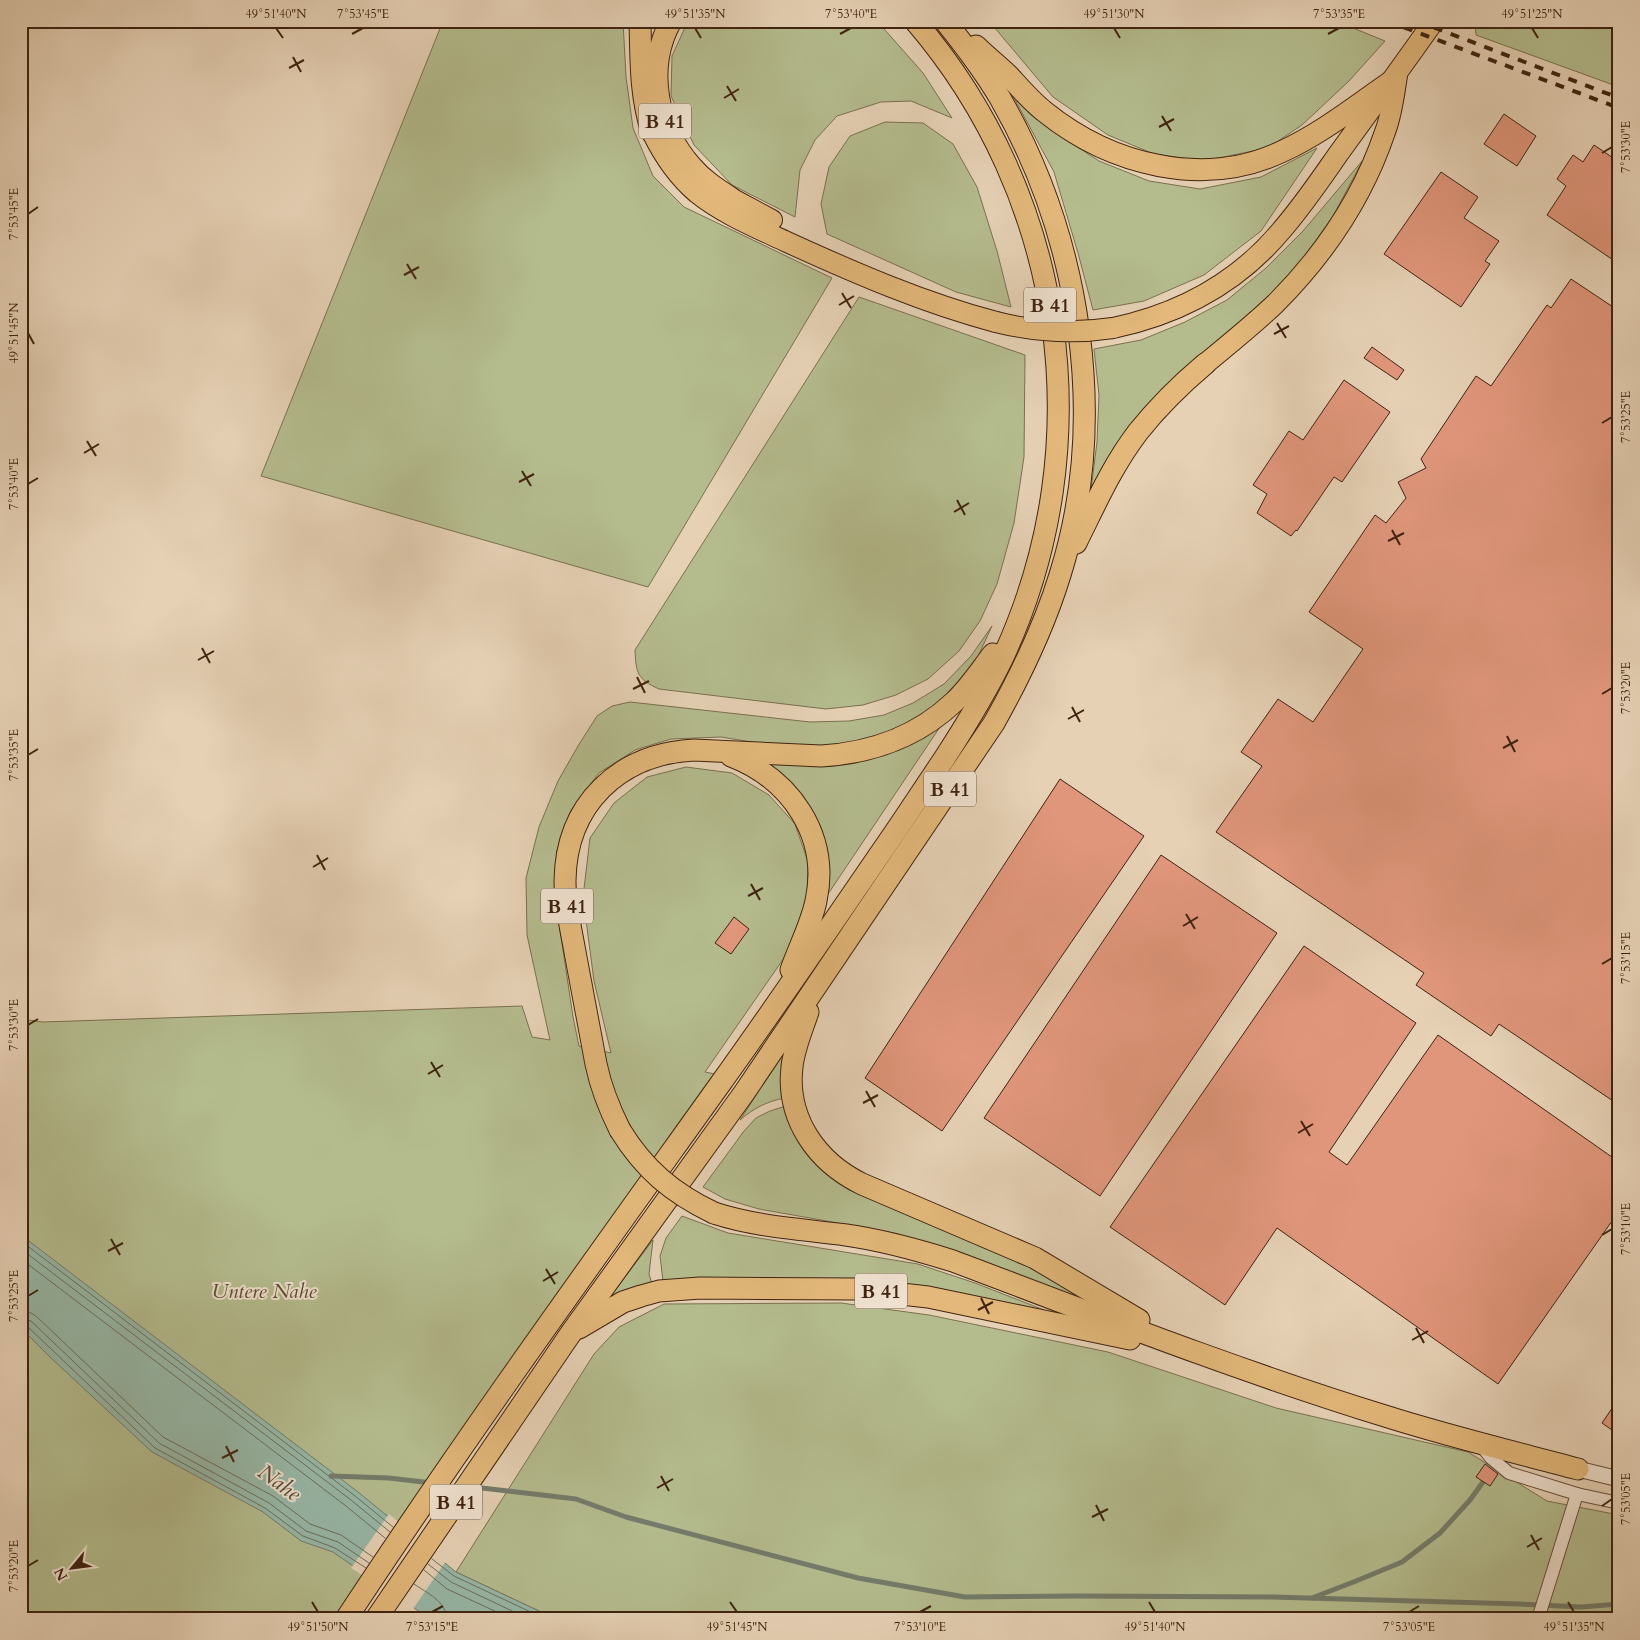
<svg xmlns="http://www.w3.org/2000/svg" width="1640" height="1640" font-family="Cardo,serif">
	<rect width="100%" height="100%" fill="#e6d1b5"/>
	<filter id="stains"><feTurbulence type="fractalNoise" baseFrequency=".004" numOctaves="4"/><feColorMatrix values="0 0 0 0 .2 0 0 0 0 .09 0 0 0 0 .02 0 0 0 .5 -.17"/></filter>
	<radialGradient id="worn" r=".72"><stop offset=".6" stop-color="#630" stop-opacity="0"/><stop offset="1" stop-color="#630" stop-opacity=".3"/></radialGradient>
	<!-- green -->
	<g fill="#b4bc8e" stroke="#7a704f">
		<polygon points="443,21 623,21 626,77 633,128 653,176 684,207 832,278 648,587 261,476"/>
		<polygon points="688,21 877,21 923,73 952,118 911,101 881,102 837,116 815,140 800,170 795,217 732,185 694,145 671,96 672,56"/>
		<polygon points="989,21 1336,21 1385,41 1349,81 1302,125 1268,148 1203,161 1154,154 1108,135 1053,97"/>
		<polygon points="1475,21 1619,21 1619,87 1476,35"/>
		<polygon points="1013,96 1053,131 1099,161 1149,181 1200,189 1261,177 1317,148 1261,231 1204,275 1144,301 1093,310 1078,253 1054,172"/>
		<polygon points="885,122 923,123 953,144 977,187 997,251 1011,307 956,292 827,234 821,204 829,167 850,136"/>
		<polygon points="1363,160 1333,216 1292,274 1241,321 1090,497 1097,442 1099,395 1094,349 1141,340 1185,322 1227,300 1266,268 1303,231"/>
		<path d="M859 297 1025 355 1024 457 1014 523 997 584 980 621 959 651 928 679 896 695 863 705 826 709 659 689C637 679 636 673 635 650Z"/>
		<polygon points="992,626 975,663 948,696 909,726 867,742 823,748 769,745 721,737 671,739 635,750 599,773 571,810 557,850 556,903 573,1017 579,1046 611,1053 594,981 583,897 590,838 614,803 647,777 686,767 732,773 769,795 795,824 808,862 807,903 784,958 705,1072 715,1074 337,1619 21,1619 21,1019 43,1022 522,1006 532,1037 550,1040 527,935 526,878 539,827 558,781 578,746 597,716 612,706 630,702 810,722 849,721 884,715 913,703 944,684 971,656"/>
		<polygon points="942,724 824,900 827,871 757,758 857,762 886,755 914,742"/>
		<path d="M790 1043 784 1098C766 1102 754 1108 740 1120Z"/>
		<polygon points="786,1106 805,1147 1034,1267 1104,1309 963,1254 894,1233 759,1209 725,1199 703,1187 744,1131 756,1118 770,1111"/>
		<polygon points="682,1216 728,1233 918,1264 975,1283 1075,1322 951,1293 873,1280 663,1281 660,1256 666,1238"/>
		<polygon points="653,1240 649,1274 652,1284 601,1309"/>
		<polygon points="841,1303 929,1315 1108,1352 1276,1408 1468,1452 1547,1501 1619,1515 1619,1619 546,1619 541,1612 456,1572 594,1354 619,1327 664,1304"/>
	</g>
	<!-- water -->
	<polygon fill="#97b8a8" stroke="#747c6b" points="21,1235 358,1492 456,1572 541,1612 546,1619 430,1619 333,1552 301,1541 263,1512 152,1452 50,1357 21,1328"/>
	<!-- pier -->
	<polygon fill="#e6d1b5" points="389,1514 446,1561 413,1609 351,1568"/>
	<g fill="none" stroke-linecap="round" stroke-linejoin="round">
		<!-- shore -->
		<g stroke="#6b6e5c" stroke-width="1">
			<polyline points="21,1241 355,1496 393,1527"/>
			<polyline points="21,1249 351,1500 390,1532"/>
			<polyline points="21,1259 346,1506 385,1538"/>
			<polyline points="21,1311 29,1312 36,1316 163,1437 273,1496 310,1524 341,1535 373,1557"/>
			<polyline points="21,1318 31,1321 159,1443 269,1503 306,1531 338,1542 369,1563"/>
			<polyline points="21,1324 27,1326 155,1448 265,1508 303,1536 335,1548 366,1568"/>
			<polyline points="432,1559 454,1576 537,1615 540,1619"/>
			<polyline points="428,1564 451,1582 529,1619"/>
			<polyline points="424,1570 447,1589 512,1619"/>
			<path d="M414 1584C427 1593 446 1601 447 1619"/>
		</g>
		<!-- stream -->
		<g stroke="#747c6b" stroke-width="5">
			<polyline points="331,1476 389,1478 432,1483"/>
			<polyline points="473,1487 576,1499 626,1517 858,1578 965,1597 1076,1596 1272,1597 1520,1604 1581,1607 1619,1604"/>
			<polyline points="1312,1598 1356,1581 1402,1562 1440,1533 1470,1500 1483,1482"/>
		</g>
	</g>
	<!-- building -->
	<g fill="#e0967b" stroke="#3f2310">
		<polygon points="1504,114 1536,136 1517,166 1484,144"/>
		<polygon points="1594,145 1619,162 1619,264 1547,215 1566,186 1557,179 1573,155 1583,162"/>
		<polygon points="1441,172 1478,197 1464,218 1499,241 1485,261 1490,264 1461,307 1384,254"/>
		<polygon points="1571,279 1619,311 1619,1105 1499,1024 1491,1036 1416,985 1424,973 1216,832 1262,766 1241,752 1278,699 1313,722 1363,649 1309,612 1375,515 1386,523 1406,498 1398,482 1426,468 1421,459 1476,376 1491,386 1547,305 1551,308"/>
		<polygon points="1372,347 1404,370 1397,380 1364,358"/>
		<polygon points="1344,380 1390,412 1342,482 1334,477 1297,531 1296,530 1291,536 1257,513 1267,494 1253,485 1289,431 1303,440"/>
		<polygon points="1060,779 1144,836 942,1131 865,1078"/>
		<polygon points="1161,855 1277,933 1100,1196 984,1118"/>
		<polygon points="734,917 749,929 731,954 715,943"/>
		<polygon points="1304,946 1416,1023 1329,1152 1347,1165 1438,1035 1619,1162 1619,1211 1498,1384 1277,1228 1225,1305 1110,1227"/>
		<polygon points="1619,1398 1619,1435 1602,1423"/>
		<polygon points="1485,1464 1498,1474 1490,1486 1476,1477"/>
	</g>
	<g fill="none" stroke-linecap="round" stroke-linejoin="round">
		<!-- minor casing -->
		<g stroke="#694e39" stroke-width="14">
			<g id="minor">
				<polyline points="1480,1444 1491,1458 1509,1473 1577,1494 1619,1503"/>
				<polyline points="1538,1619 1577,1494"/>
			</g>
		</g>
		<!-- tertiary casing -->
		<g stroke="#694e39" stroke-width="17">
			<polyline id="tertiary" points="1578,1469 1619,1479"/>
		</g>
		<!-- primary casing -->
		<g stroke="#3f2310" stroke-width="22">
			<g id="primary">
				<path d="M652 132C663 155 677 176 697 193 723 214 757 228 787 242 855 273 924 303 996 322"/>
				<polyline points="731,198 772,220"/>
				<path d="M1113 328C1179 314 1236 284 1280 232 1302 207 1320 180 1339 153 1371 109 1403 65 1434 21"/>
				<path d="M1205 364C1229 344 1253 325 1275 304 1323 256 1363 197 1385 132 1392 114 1394 94 1397 76"/>
			</g>
		</g>
		<!-- trunk casing -->
		<g stroke="#3f2310" stroke-width="23">
			<g id="trunk">
				<path d="M640 21C641 59 640 96 652 132"/>
				<path d="M671 21C645 68 657 128 692 167 703 180 717 189 731 198"/>
				<path d="M976 46C987 57 999 66 1010 77 1021 89 1032 102 1045 112 1111 165 1204 189 1283 151 1322 133 1357 105 1392 81"/>
				<path d="M1076 543C1095 505 1112 466 1138 432 1158 407 1180 385 1205 364"/>
				<path d="M731 756C791 779 830 836 816 901 811 925 799 947 791 970"/>
				<path d="M808 1012C802 1030 794 1048 792 1067 786 1119 817 1162 862 1184L1035 1258 1139 1320"/>
				<path d="M620 1130C609 1108 601 1088 596 1064 589 1027 582 990 575 952 571 929 565 905 565 881 566 804 619 754 694 750L821 756C872 753 917 737 954 702 969 688 980 671 993 654"/>
				<path d="M714 1213C757 1227 801 1229 846 1235 882 1240 918 1250 953 1261 1096 1315 1239 1371 1385 1416 1448 1436 1514 1452 1578 1469"/>
				<polyline points="579,1328 623,1302 641,1296 659,1291 700,1288 857,1289 928,1297 1130,1339"/>
				<path d="M346 1619C465 1438 592 1263 718 1087 774 1009 828 930 882 851 903 821 923 790 944 759 966 725 987 691 1004 655 1101 444 1066 197 915 21"/>
				<path d="M376 1619 571 1333 744 1093 994 723C1021 675 1044 627 1060 575 1109 419 1081 239 1000 98 984 71 965 46 945 21"/>
			</g>
		</g>
		<!-- minor -->
		<use href="#minor" stroke="#efe1cf" stroke-width="12"/>
		<!-- tertiary -->
		<use href="#tertiary" stroke="#efe1cf" stroke-width="15"/>
		<!-- primary -->
		<use href="#primary" stroke="#e3b87a" stroke-width="20"/>
		<!-- trunk -->
		<use href="#trunk" stroke="#e3b87a" stroke-width="21"/>
		<!-- rail -->
		<g stroke="#3f2310" stroke-width="4" stroke-dasharray="9 9" stroke-linecap="butt">
			<polyline points="1387,21 1619,108"/>
			<polyline points="1417,21 1619,98"/>
		</g>
		<!-- primary-bridge casing -->
		<g stroke="#3f2310" stroke-width="22" stroke-linecap="butt">
			<path id="primary-bridge" d="M996 322C1036 332 1073 334 1113 328"/>
		</g>
		<!-- trunk-bridge casing -->
		<g stroke="#3f2310" stroke-width="23" stroke-linecap="butt">
			<path id="trunk-bridge" d="M620 1130C644 1169 672 1193 714 1213"/>
		</g>
		<!-- primary-bridge -->
		<use href="#primary-bridge" stroke="#e3b87a" stroke-width="20"/>
		<!-- trunk-bridge -->
		<use href="#trunk-bridge" stroke="#e3b87a" stroke-width="21"/>
	</g>
	<!-- ticks -->
	<path fill="none" stroke="#3f2310" stroke-width="2" d="M276 28 283 38M695 28 701 38M1114 28 1120 38M1532 28 1538 38M352 34 363 28M840 34 851 28M1328 34 1339 28M293 57 301 72M289 68 304 60M727 86 736 101M724 98 739 89M1162 116 1171 131M1159 127 1174 119M1602 153 1612 147M28 214 38 207M407 264 416 279M404 275 419 267M842 293 851 308M839 305 854 296M1277 323 1286 338M28 333 34 344M1274 334 1289 326M1602 423 1612 417M87 441 96 456M84 453 99 444M522 471 531 486M519 482 534 474M28 484 38 478M957 500 965 515M954 512 969 503M1392 530 1400 545M1388 541 1404 533M202 648 210 663M198 660 214 651M637 677 645 693M633 689 649 681M1602 694 1612 688M1072 707 1080 722M1068 719 1084 710M1507 736 1515 752M1503 748 1518 740M28 755 38 749M317 855 325 870M313 867 328 858M751 884 760 900M748 896 763 888M1186 914 1195 929M1183 926 1198 917M1602 964 1612 958M28 1025 38 1019M431 1062 440 1077M428 1074 443 1065M866 1091 875 1107M863 1103 878 1095M1301 1121 1310 1136M1298 1133 1313 1124M1602 1235 1612 1229M111 1239 120 1255M108 1251 123 1243M546 1269 555 1284M543 1281 558 1272M28 1296 38 1290M981 1298 989 1314M978 1310 993 1302M1416 1328 1424 1343M1412 1340 1428 1331M226 1446 234 1462M222 1458 238 1450M661 1476 669 1491M657 1488 673 1479M1096 1505 1104 1521M1602 1506 1612 1499M1092 1517 1108 1509M1531 1535 1539 1550M1527 1547 1542 1538M28 1566 38 1560M312 1602 318 1612M730 1602 737 1612M1149 1602 1155 1612M1568 1602 1574 1612M432 1612 443 1606M920 1612 931 1606M1409 1612 1419 1606"/>
	<g text-anchor="middle" stroke-width="4" stroke-linejoin="round" paint-order="stroke">
		<!-- shield labels -->
		<g fill="#efe1cf" stroke="#745c49" stroke-width="1">
			<rect x="639" y="103.5" width="52" height="35" rx="4"/>
			<rect x="1024" y="287.5" width="52" height="35" rx="4"/>
			<rect x="924" y="771.5" width="52" height="35" rx="4"/>
			<rect x="541" y="888.5" width="52" height="35" rx="4"/>
			<rect x="855" y="1273.5" width="52" height="35" rx="4"/>
			<rect x="430" y="1484.5" width="52" height="35" rx="4"/>
		</g>
		<g font-size="20" font-weight="bold" fill="#3f2310">
			<text x="665" y="128">B 41</text>
			<text x="1050" y="312">B 41</text>
			<text x="950" y="796">B 41</text>
			<text x="567" y="913">B 41</text>
			<text x="881" y="1298">B 41</text>
			<text x="456" y="1509">B 41</text>
		</g>
		<!-- park labels -->
		<g font-size="21" font-style="italic" fill="#5c4930" stroke="#efe1cf">
			<text x="264" y="1298">Untere Nahe</text>
		</g>
		<!-- water labels -->
		<g font-size="22" font-style="italic" fill="#554836" stroke="#efe1cf">
			<text transform="translate(280 1482) rotate(36)" y="8">Nahe</text>
		</g>
	</g>
	<!-- margin -->
	<rect width="1640" height="1640" fill="none" stroke="#e6d1b5" stroke-width="55"/>
	<!-- north arrow -->
	<g transform="translate(72 1568) rotate(241)" stroke="#efe1cf" stroke-width="4" paint-order="stroke">
	<path d="M0-4L9 19L0 12L-9 19Z" fill="#3f2310"/>
	<text y="-8" font-size="14" font-weight="bold" text-anchor="middle" fill="#3f2310">N</text>
	</g>
	<rect x="28" y="28" width="1584" height="1584" fill="none" stroke="#3f2310" stroke-width="2"/>
	<g font-size="12" text-anchor="middle" fill="#3f2310">
		<text x="276" y="18">49°51'40"N</text>
		<text x="363" y="18">7°53'45"E</text>
		<text x="695" y="18">49°51'35"N</text>
		<text x="851" y="18">7°53'40"E</text>
		<text x="1114" y="18">49°51'30"N</text>
		<text x="1339" y="18">7°53'35"E</text>
		<text x="1532" y="18">49°51'25"N</text>
		<text transform="translate(1626 147) rotate(-90)" y="4">7°53'30"E</text>
		<text transform="translate(14 214) rotate(-90)" y="4">7°53'45"E</text>
		<text transform="translate(14 333) rotate(-90)" y="4">49°51'45"N</text>
		<text transform="translate(1626 417) rotate(-90)" y="4">7°53'25"E</text>
		<text transform="translate(14 484) rotate(-90)" y="4">7°53'40"E</text>
		<text transform="translate(1626 688) rotate(-90)" y="4">7°53'20"E</text>
		<text transform="translate(14 755) rotate(-90)" y="4">7°53'35"E</text>
		<text transform="translate(1626 958) rotate(-90)" y="4">7°53'15"E</text>
		<text transform="translate(14 1025) rotate(-90)" y="4">7°53'30"E</text>
		<text transform="translate(1626 1229) rotate(-90)" y="4">7°53'10"E</text>
		<text transform="translate(14 1296) rotate(-90)" y="4">7°53'25"E</text>
		<text transform="translate(1626 1499) rotate(-90)" y="4">7°53'05"E</text>
		<text transform="translate(14 1566) rotate(-90)" y="4">7°53'20"E</text>
		<text x="318" y="1631">49°51'50"N</text>
		<text x="432" y="1631">7°53'15"E</text>
		<text x="737" y="1631">49°51'45"N</text>
		<text x="920" y="1631">7°53'10"E</text>
		<text x="1155" y="1631">49°51'40"N</text>
		<text x="1409" y="1631">7°53'05"E</text>
		<text x="1574" y="1631">49°51'35"N</text>
	</g>
	<rect width="100%" height="100%" filter="url(#stains)"/>
	<rect width="100%" height="100%" fill="url(#worn)"/>
</svg>
